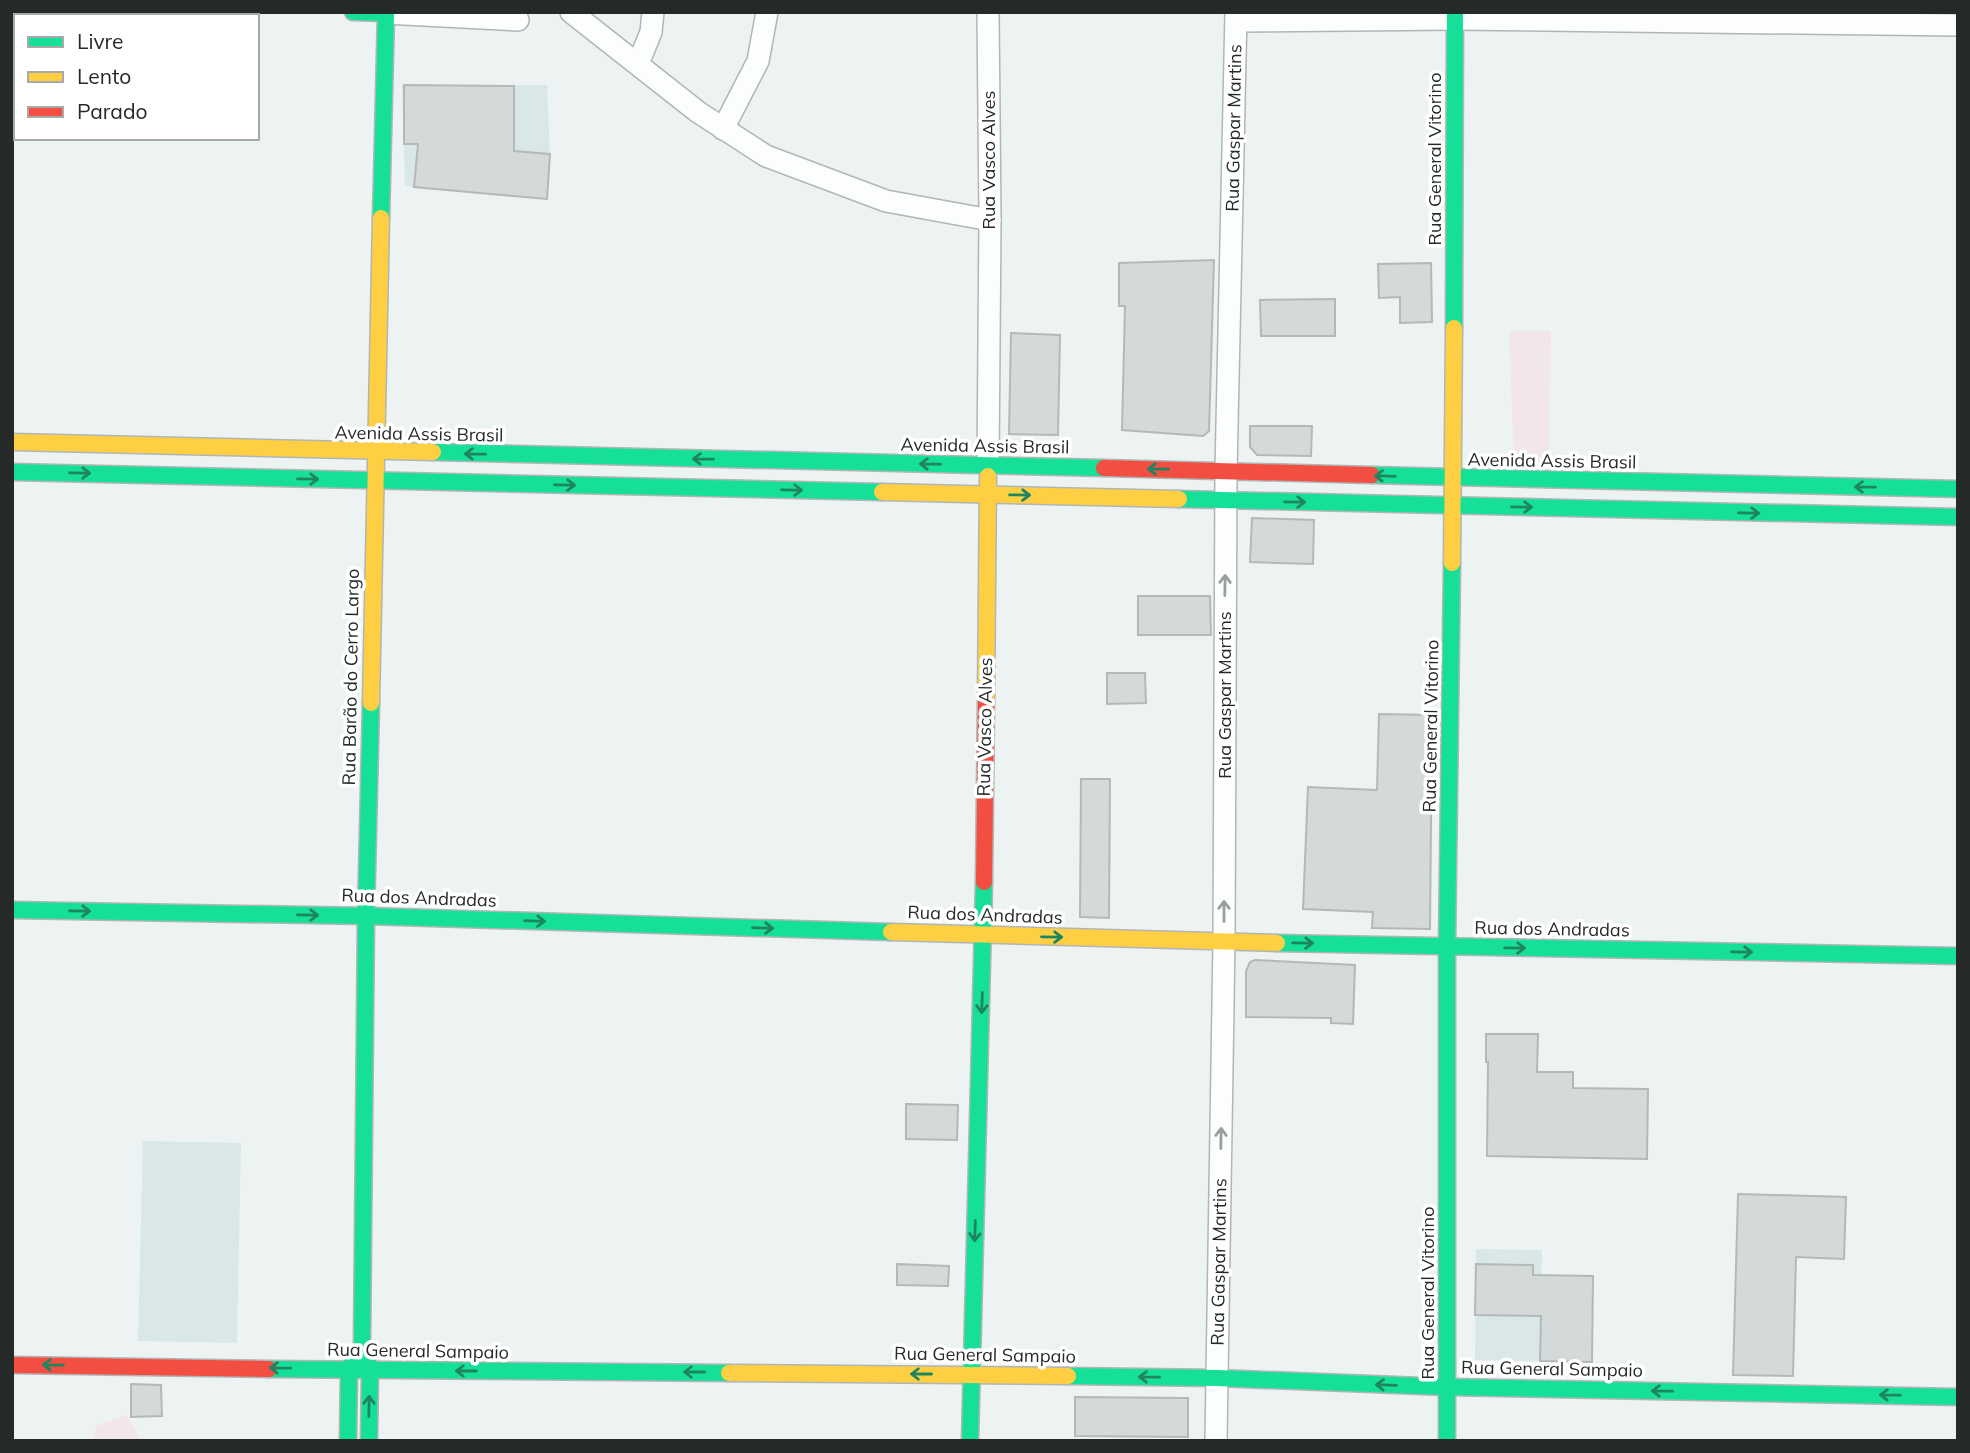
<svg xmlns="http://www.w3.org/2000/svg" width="1970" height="1453" font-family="Mulish,sans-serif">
	<rect width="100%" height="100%" fill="#ecf3f2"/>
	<!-- built -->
	<g fill="#d9e8e6">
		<polygon points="402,85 547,85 550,154 547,199 405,186"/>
		<polygon points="143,1141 241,1143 237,1343 138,1341"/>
		<polygon points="1476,1249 1542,1250 1540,1361 1475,1360"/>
	</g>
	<!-- green -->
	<g fill="#f3e6e8">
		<polygon points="1509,331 1551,331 1549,461 1514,462"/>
		<polygon points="127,1415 141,1441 93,1441 96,1426"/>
	</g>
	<!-- building -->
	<g fill="#d4dad9" stroke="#b4b9b8" stroke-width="2">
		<polygon points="404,85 514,86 514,151 550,154 547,199 414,187 418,144 404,144"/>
		<polygon points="1214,260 1209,431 1203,436 1122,430 1125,306 1119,306 1119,263"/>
		<polygon points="1431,263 1432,322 1400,323 1400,297 1379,298 1378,264"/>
		<polygon points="1335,299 1335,336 1261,336 1260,300"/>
		<polygon points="1011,333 1060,335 1058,435 1009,434"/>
		<polygon points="1250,426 1312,426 1311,456 1257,455 1250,447"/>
		<polygon points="1252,518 1314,520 1313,564 1250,562"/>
		<polygon points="1138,596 1210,596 1211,635 1138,635"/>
		<polygon points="1107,673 1145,673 1146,703 1107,704"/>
		<polygon points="1379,714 1432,715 1430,929 1372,928 1373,912 1303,909 1308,787 1377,790"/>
		<polygon points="1081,779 1110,779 1109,918 1080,917"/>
		<polygon points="1255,960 1355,965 1353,1024 1331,1023 1331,1018 1246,1017 1246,971 1250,962"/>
		<polygon points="1486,1034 1538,1034 1537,1072 1573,1072 1573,1088 1648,1089 1647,1159 1487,1156 1488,1062 1486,1062"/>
		<polygon points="906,1104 958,1105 957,1140 906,1139"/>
		<polygon points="1738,1194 1846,1197 1844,1259 1796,1257 1793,1376 1733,1375"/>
		<polygon points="897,1264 949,1266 948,1286 897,1285"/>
		<polygon points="1476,1264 1533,1265 1533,1275 1593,1276 1592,1362 1540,1361 1541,1316 1475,1315"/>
		<polygon points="131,1384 161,1385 162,1416 131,1417"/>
		<polygon points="1075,1397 1188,1398 1188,1437 1075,1436"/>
	</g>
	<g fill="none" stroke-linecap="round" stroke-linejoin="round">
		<!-- street casing -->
		<g stroke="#b1b6b5" stroke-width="24">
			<g id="street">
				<polyline points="571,12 698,112 766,156 886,201 990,220"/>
				<polyline points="385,13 518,20"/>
				<polyline points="1236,21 1455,19 1958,25"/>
				<polyline points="638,64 651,32 653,12"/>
				<polyline points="723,129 758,61 767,12"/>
				<polyline points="988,465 990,220 988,12"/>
				<polyline points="1216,1441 1224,941 1226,471 1236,12"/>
			</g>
		</g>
		<!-- fast casing -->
		<g stroke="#b1b6b5" stroke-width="19">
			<g id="fast">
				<polyline points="353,12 385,13"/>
				<polyline points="381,218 386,12"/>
				<polyline points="1454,328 1455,12"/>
				<polyline points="433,452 1104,468"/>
				<polyline points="12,472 882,492"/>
				<polyline points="1372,475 1958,489"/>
				<polyline points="1179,499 1958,517"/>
				<polyline points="12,910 366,916 891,932"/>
				<polyline points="1277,943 1958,956"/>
				<polyline points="269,1369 729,1373"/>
				<polyline points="1068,1376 1217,1378 1447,1387 1958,1397"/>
				<polyline points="348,1441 349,1370 357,1352"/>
				<polyline points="369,1441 370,1371 362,1342 366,916 371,703"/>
				<polyline points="970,1441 984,882"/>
				<polyline points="1447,1441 1447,947 1452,563"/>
			</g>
		</g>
		<!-- slow casing -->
		<g stroke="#b1b6b5" stroke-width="19">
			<g id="slow">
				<polyline points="12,442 433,452"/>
				<polyline points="882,492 1179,499"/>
				<polyline points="1452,563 1454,328"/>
				<polyline points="986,702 988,476"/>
				<polyline points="371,703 381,218"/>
				<polyline points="891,932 1277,943"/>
				<polyline points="729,1373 1068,1376"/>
			</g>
		</g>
		<!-- jam casing -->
		<g stroke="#b1b6b5" stroke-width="19">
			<g id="jam">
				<polyline points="1104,468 1372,475"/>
				<polyline points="984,882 986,702"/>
				<polyline points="12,1365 269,1369"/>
			</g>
		</g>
		<!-- street -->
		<use href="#street" stroke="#fcfdfd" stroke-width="21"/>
		<!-- fast -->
		<use href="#fast" stroke="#16e098" stroke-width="16"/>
		<!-- slow -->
		<use href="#slow" stroke="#ffcf43" stroke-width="16"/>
		<!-- jam -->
		<use href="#jam" stroke="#f24e42" stroke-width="16"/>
	</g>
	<!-- one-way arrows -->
	<defs><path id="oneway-shaft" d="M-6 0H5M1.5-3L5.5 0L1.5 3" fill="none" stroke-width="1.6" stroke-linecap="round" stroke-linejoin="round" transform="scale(1.75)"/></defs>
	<g stroke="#1e8560">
		<use href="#oneway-shaft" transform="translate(475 454) rotate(-179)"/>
		<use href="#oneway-shaft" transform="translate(703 459) rotate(-179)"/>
		<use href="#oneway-shaft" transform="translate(930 464) rotate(-179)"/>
		<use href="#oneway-shaft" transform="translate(1158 469) rotate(-179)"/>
		<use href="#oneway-shaft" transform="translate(80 473) rotate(1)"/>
		<use href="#oneway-shaft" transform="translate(1385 476) rotate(-178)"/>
		<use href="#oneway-shaft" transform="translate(308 479) rotate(1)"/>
		<use href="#oneway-shaft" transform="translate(565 485) rotate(1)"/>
		<use href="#oneway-shaft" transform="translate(1865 487) rotate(-179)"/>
		<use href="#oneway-shaft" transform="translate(792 490) rotate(1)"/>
		<use href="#oneway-shaft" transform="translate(1020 495) rotate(1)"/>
		<use href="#oneway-shaft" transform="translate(1295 502) rotate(1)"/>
		<use href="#oneway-shaft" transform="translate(1522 507) rotate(1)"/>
		<use href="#oneway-shaft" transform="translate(1749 513) rotate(1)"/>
		<use href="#oneway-shaft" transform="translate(80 911) rotate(1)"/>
		<use href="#oneway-shaft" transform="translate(308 915) rotate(1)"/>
		<use href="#oneway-shaft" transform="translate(535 921) rotate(2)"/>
		<use href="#oneway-shaft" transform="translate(763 928) rotate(2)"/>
		<use href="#oneway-shaft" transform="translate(1052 937) rotate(1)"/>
		<use href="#oneway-shaft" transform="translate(1303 943) rotate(1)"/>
		<use href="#oneway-shaft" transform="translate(1515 948) rotate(1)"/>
		<use href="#oneway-shaft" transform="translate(1742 952) rotate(1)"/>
		<use href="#oneway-shaft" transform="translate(982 1003) rotate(92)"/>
		<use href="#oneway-shaft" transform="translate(975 1231) rotate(92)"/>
		<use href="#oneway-shaft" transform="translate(53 1365) rotate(-179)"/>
		<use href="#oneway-shaft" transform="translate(280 1368) rotate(-179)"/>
		<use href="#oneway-shaft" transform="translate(466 1371) rotate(-180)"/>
		<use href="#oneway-shaft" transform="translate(694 1372) rotate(-180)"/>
		<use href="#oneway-shaft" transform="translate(921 1374) rotate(-180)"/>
		<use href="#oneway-shaft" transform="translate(1149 1377) rotate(-179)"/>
		<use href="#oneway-shaft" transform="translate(1386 1385) rotate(-178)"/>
		<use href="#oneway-shaft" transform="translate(1662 1391) rotate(-179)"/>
		<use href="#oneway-shaft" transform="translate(1890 1395) rotate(-179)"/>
		<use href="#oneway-shaft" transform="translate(369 1406) rotate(-89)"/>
	</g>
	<g stroke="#9b9e9e">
		<use href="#oneway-shaft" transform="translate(1225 585) rotate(-89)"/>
		<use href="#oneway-shaft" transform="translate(1224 911) rotate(-90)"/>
		<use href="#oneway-shaft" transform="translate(1221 1138) rotate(-89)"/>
	</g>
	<g text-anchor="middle" stroke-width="7" stroke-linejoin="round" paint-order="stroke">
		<!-- street labels -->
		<g font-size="18" fill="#252a29" stroke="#fff">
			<text transform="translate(1234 128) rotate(-89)" y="6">Rua Gaspar Martins</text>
			<text transform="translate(1435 159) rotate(-90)" y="6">Rua General Vitorino</text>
			<text transform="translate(989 160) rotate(-90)" y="6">Rua Vasco Alves</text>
			<text transform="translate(419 434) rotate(1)" y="6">Avenida Assis Brasil</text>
			<text transform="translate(985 446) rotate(1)" y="6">Avenida Assis Brasil</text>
			<text transform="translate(1552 461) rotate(1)" y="6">Avenida Assis Brasil</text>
			<text transform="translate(351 677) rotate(-89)" y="6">Rua Barão do Cerro Largo</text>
			<text transform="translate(1225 695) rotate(-90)" y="6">Rua Gaspar Martins</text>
			<text transform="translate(1431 726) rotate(-89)" y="6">Rua General Vitorino</text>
			<text transform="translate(985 727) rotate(-89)" y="6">Rua Vasco Alves</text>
			<text transform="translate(419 898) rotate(2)" y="6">Rua dos Andradas</text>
			<text transform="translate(985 915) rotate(2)" y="6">Rua dos Andradas</text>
			<text transform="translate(1552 929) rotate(1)" y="6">Rua dos Andradas</text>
			<text transform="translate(1219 1262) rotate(-89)" y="6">Rua Gaspar Martins</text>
			<text transform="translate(1428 1293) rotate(-90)" y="6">Rua General Vitorino</text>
			<text transform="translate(418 1351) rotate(1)" y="6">Rua General Sampaio</text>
			<text transform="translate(985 1355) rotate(1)" y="6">Rua General Sampaio</text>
			<text transform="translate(1552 1369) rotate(1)" y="6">Rua General Sampaio</text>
		</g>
	</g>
	<!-- border -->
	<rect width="1970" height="1453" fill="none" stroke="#252a29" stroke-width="28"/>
	<!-- legend -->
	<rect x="14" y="14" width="245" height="126" fill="#ffffff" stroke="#a8aaa9" stroke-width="2"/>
	<rect x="28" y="37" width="35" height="10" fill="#16e098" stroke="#a8aaa9" stroke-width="2"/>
	<text x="77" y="49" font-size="21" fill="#252a29">Livre</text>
	<rect x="28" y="72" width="35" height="10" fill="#ffcf43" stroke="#a8aaa9" stroke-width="2"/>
	<text x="77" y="84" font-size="21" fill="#252a29">Lento</text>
	<rect x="28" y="107" width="35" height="10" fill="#f24e42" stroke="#a8aaa9" stroke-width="2"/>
	<text x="77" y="119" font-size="21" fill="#252a29">Parado</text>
</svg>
